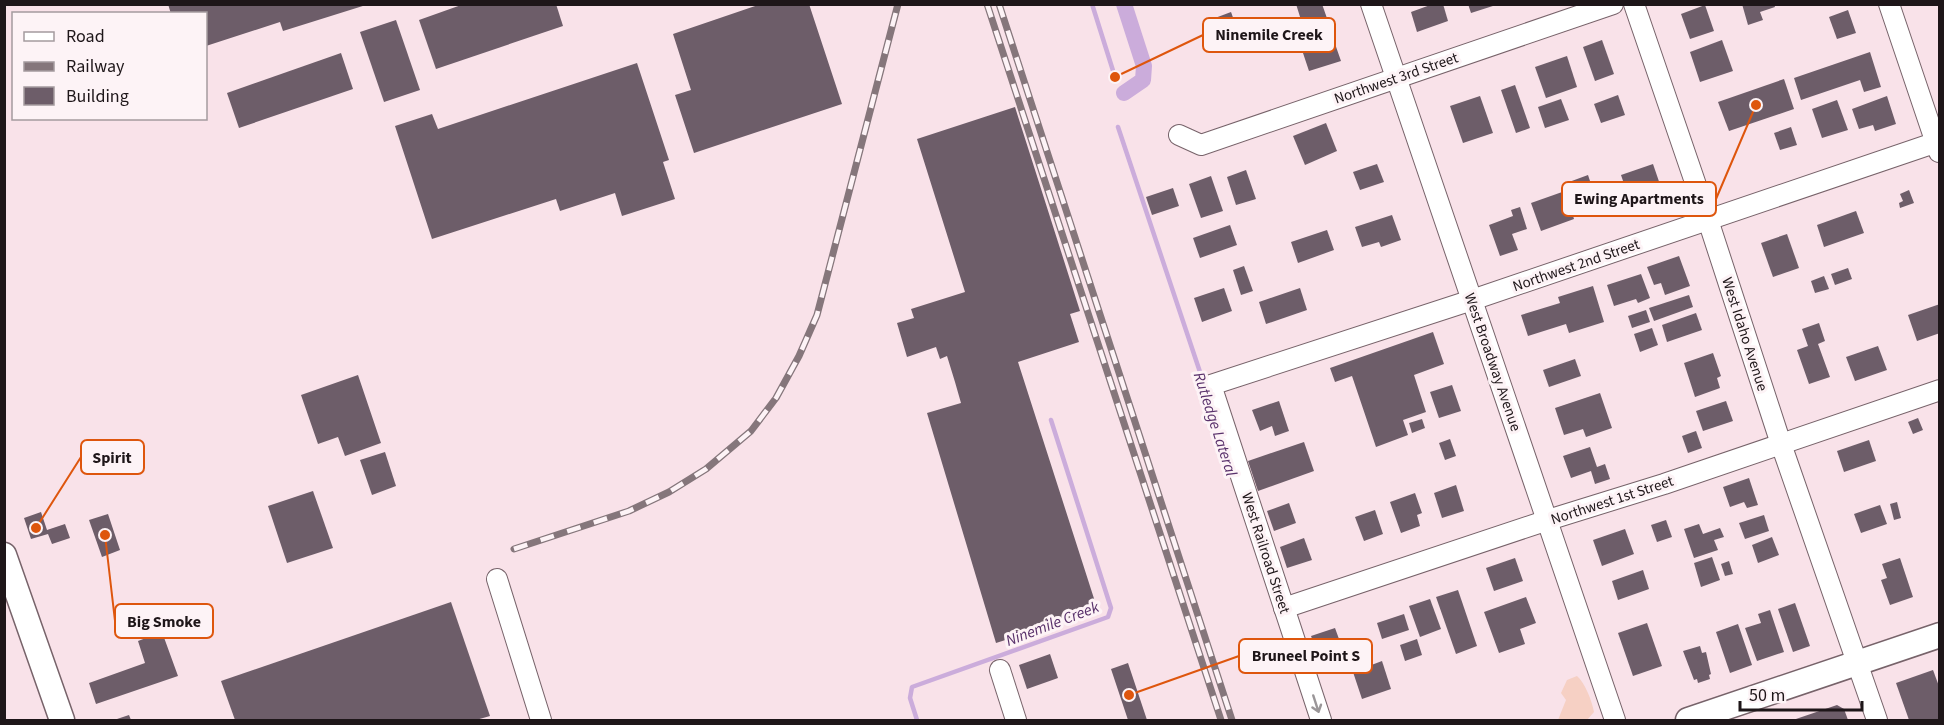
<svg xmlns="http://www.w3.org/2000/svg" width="1944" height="725" font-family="'Source Sans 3',sans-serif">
	<rect width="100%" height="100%" fill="#f9e2e9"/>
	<!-- green -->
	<path fill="#f6d0c4" d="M1577 676C1585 683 1592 701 1594 712L1587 720H1558L1566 700 1561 693 1567 680Z"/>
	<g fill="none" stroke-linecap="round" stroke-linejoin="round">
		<!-- stream -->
		<g stroke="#cbacdb" stroke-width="4.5">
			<polyline points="1092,4 1115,77"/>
			<polyline points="1118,127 1204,384"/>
			<polyline points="917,720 910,698 912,687 1108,617 1111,608 1051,420"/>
		</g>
		<!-- canal -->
		<polyline stroke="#cbacdb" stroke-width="16" points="1124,93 1143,80 1144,66 1124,4"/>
	</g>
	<!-- building -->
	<g fill="#6d5d69">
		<polygon points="168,4 366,4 366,5 283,31 280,22 206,46 206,14 171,14"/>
		<polygon points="464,4 556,4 563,26 436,69 419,20"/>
		<polygon points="761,4 809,4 842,104 694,153 675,95 691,90 673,34"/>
		<polygon points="1296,4 1322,4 1329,24 1305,33"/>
		<polygon points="1433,4 1443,4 1448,21 1417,32 1411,12"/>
		<polygon points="1468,4 1495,4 1496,5 1471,13"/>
		<polygon points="1742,4 1774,4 1775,7 1760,12 1763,20 1748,25"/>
		<polygon points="1705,5 1714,31 1690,39 1681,14"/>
		<polygon points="1848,10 1856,33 1837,39 1829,17"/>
		<polygon points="1231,12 1243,45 1227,51 1215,18"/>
		<polygon points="396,20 420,90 384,102 360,32"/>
		<polygon points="1602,40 1614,74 1595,81 1583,47"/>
		<polygon points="1722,40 1733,71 1700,82 1690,52"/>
		<polygon points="1334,41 1341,61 1309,71 1301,47 1314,43 1315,48"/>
		<polygon points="1870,52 1881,87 1864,92 1860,80 1801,100 1794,78"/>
		<polygon points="341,53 353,89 239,128 227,93"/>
		<polygon points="1567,56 1577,87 1546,98 1535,67"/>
		<polygon points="637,63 669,160 663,162 675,199 622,216 615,193 560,211 556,199 432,239 395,126 432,114 438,129"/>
		<polygon points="1784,79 1794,109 1729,131 1718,102"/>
		<polygon points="1515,85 1530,128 1516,133 1501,90"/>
		<polygon points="1618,95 1625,115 1601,123 1594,104"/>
		<polygon points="1480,96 1493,133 1463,143 1450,106"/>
		<polygon points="1887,96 1896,124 1875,131 1873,125 1859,129 1852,109"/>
		<polygon points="1561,99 1569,120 1545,128 1538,107"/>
		<polygon points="1837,100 1848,130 1822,138 1812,109"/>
		<polygon points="1015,107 1080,311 1070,314 1079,342 1018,362 1098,611 996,643 927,413 961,403 955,382 947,356 940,359 936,347 907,357 897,323 914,318 911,309 965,292 917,139"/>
		<polygon points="1326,123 1337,151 1305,165 1293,136"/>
		<polygon points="1791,127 1797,145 1780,150 1774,133"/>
		<polygon points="1377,164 1384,182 1360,190 1353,172"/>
		<polygon points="1653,164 1665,199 1633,210 1621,175"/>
		<polygon points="1246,170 1256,199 1236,205 1227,177"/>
		<polygon points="1588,175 1593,190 1605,186 1612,205 1580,216 1569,182"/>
		<polygon points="1211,176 1223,211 1201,218 1189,184"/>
		<polygon points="1173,188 1179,206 1152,215 1146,197"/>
		<polygon points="1909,190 1914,203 1900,208 1899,203 1903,201 1900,194"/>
		<polygon points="1565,191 1574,219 1541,231 1531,203"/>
		<polygon points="1520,207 1527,229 1512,234 1518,250 1500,256 1489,225 1513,216 1511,210"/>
		<polygon points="1856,211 1864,233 1824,247 1817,225"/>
		<polygon points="1392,215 1401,240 1381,247 1379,242 1362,247 1355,227"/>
		<polygon points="1230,225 1237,245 1200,258 1193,238"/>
		<polygon points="1327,230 1334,250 1298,263 1291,242"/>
		<polygon points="1787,234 1799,268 1773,277 1761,243"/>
		<polygon points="1679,256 1690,286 1665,295 1661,283 1654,285 1647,267"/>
		<polygon points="1244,266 1253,291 1241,295 1233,270"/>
		<polygon points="1848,268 1852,279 1835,285 1831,274"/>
		<polygon points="1641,274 1650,298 1638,303 1636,299 1614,306 1607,285"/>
		<polygon points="1824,276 1829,289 1815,293 1811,281"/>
		<polygon points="1593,286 1604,322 1569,333 1566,324 1528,336 1521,315 1560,303 1558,297"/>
		<polygon points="1224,288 1232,311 1202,322 1194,298"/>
		<polygon points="1300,288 1307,310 1266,324 1259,302"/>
		<polygon points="1689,295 1693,307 1654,321 1649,308"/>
		<polygon points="1940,304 1940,333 1917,341 1908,315"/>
		<polygon points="1646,310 1650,322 1632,328 1628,316"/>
		<polygon points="1696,313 1702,330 1667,342 1662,325"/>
		<polygon points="1819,323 1825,341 1818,344 1830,377 1809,384 1797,350 1808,346 1802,329"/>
		<polygon points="1652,328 1658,345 1640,352 1634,334"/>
		<polygon points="1433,332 1444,364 1414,375 1426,412 1403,420 1408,435 1376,447 1352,376 1335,382 1330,368"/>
		<polygon points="1878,346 1887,370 1855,381 1846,357"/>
		<polygon points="1713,353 1721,376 1717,378 1720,388 1695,397 1684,363"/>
		<polygon points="1575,359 1581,376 1549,387 1543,370"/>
		<polygon points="358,375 381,443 345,456 338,437 318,444 301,395"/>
		<polygon points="1452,385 1461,411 1439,418 1430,392"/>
		<polygon points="1600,393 1612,428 1586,437 1583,429 1564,435 1555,408"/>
		<polygon points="1279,401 1289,431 1275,436 1272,426 1260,431 1252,410"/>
		<polygon points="1726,401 1733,421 1703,431 1696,411"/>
		<polygon points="1918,418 1923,430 1913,434 1908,422"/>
		<polygon points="1422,419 1425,428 1412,433 1409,423"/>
		<polygon points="1696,431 1702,448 1688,453 1682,436"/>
		<polygon points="1450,439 1456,456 1445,460 1439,443"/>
		<polygon points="1869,440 1876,461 1844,472 1837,451"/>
		<polygon points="1304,442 1314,471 1258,491 1248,461"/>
		<polygon points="1590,447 1597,467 1605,464 1610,479 1595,484 1591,471 1571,478 1563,456"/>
		<polygon points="385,452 396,486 372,495 360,460"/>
		<polygon points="1749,478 1758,505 1747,508 1744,502 1730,507 1723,487"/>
		<polygon points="1456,485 1464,511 1442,518 1434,493"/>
		<polygon points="313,491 333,548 287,563 268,506"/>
		<polygon points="1415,493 1422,513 1417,515 1420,526 1401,533 1390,502"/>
		<polygon points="1897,502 1901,518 1894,520 1890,504"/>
		<polygon points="1289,503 1296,523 1274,531 1267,511"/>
		<polygon points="1880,505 1887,524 1861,533 1854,514"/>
		<polygon points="1375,510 1383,534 1364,541 1355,517"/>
		<polygon points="41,512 47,530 65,524 70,538 52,544 48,534 31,539 24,518"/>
		<polygon points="108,514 120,550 102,557 89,520"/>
		<polygon points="1764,515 1769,531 1745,539 1739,523"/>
		<polygon points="1666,520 1672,537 1657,542 1651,525"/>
		<polygon points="1699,524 1703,534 1720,528 1724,537 1714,540 1718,550 1694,558 1684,529"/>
		<polygon points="1625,529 1634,554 1602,566 1593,540"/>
		<polygon points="1772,537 1779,555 1758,563 1752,545"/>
		<polygon points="1304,538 1312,560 1287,568 1280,547"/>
		<polygon points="1712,557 1720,580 1701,587 1694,563"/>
		<polygon points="1515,558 1523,581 1494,591 1486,568"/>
		<polygon points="1900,558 1913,597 1890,605 1881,580 1887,578 1882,564"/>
		<polygon points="1729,561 1733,574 1725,576 1721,564"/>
		<polygon points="1643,570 1649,589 1618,600 1612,581"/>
		<polygon points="1458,590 1477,646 1456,654 1436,597"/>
		<polygon points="1526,597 1536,623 1520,629 1525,644 1499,653 1484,612"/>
		<polygon points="1430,599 1441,629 1420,637 1409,606"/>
		<polygon points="451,602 490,716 476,720 235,720 221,681"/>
		<polygon points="1795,603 1810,646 1793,652 1778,609"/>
		<polygon points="1770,610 1784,652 1757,661 1745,628 1761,623 1758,614"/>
		<polygon points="1404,614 1409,630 1382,639 1377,623"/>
		<polygon points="1647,623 1662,666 1633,676 1618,633"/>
		<polygon points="1738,624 1752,665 1730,673 1716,632"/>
		<polygon points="1335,628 1347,661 1332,666 1329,657 1320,661 1311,636"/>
		<polygon points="162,632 178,676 96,704 89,683 145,663 138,641"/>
		<polygon points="1417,639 1422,655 1405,661 1400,645"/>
		<polygon points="1700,646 1702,653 1706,652 1711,674 1709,675 1710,679 1698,683 1697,679 1694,680 1683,651"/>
		<polygon points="1050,654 1058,678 1027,689 1019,665"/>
		<polygon points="1382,661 1391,689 1362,699 1353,672"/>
		<polygon points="1128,663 1147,720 1128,720 1111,669"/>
		<polygon points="1933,670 1940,689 1940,720 1909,720 1896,683"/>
		<polygon points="1837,705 1844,709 1848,720 1793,720"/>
		<polygon points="129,715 131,720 114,720"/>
	</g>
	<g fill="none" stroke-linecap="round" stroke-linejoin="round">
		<!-- minor casing -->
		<g stroke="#77636a" stroke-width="22">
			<g id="minor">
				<polyline points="1371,4 1615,720"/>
				<polyline points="1634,4 1708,220 1781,444 1877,720"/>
				<polyline points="1889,4 1939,152"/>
				<polyline points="1179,135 1201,145 1613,4"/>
				<polyline points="497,579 541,720"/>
				<polyline points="1284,608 1548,520 1664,484 1940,390"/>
				<polyline points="1000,670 1016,720"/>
				<polyline points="1321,720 1211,385 1472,300 1940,141"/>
			</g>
		</g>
		<!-- major casing -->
		<g stroke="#77636a" stroke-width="27">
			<g id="major">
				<polyline points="4,555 62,720"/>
				<polyline points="1688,720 1940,635"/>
			</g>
		</g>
		<!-- minor -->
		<use href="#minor" stroke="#fff" stroke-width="20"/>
		<!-- major -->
		<use href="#major" stroke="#fff" stroke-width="24"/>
		<!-- rail casing -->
		<g stroke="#85767b" stroke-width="7">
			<g id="rail">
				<polyline points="987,4 1221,720"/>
				<polyline points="999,4 1232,720"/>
				<polyline points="514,549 629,511 669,492 706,469 751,431 776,398 799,356 817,315 898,4"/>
			</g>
		</g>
		<!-- rail -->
		<use href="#rail" stroke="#fdf3f6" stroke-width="4.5" stroke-dasharray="14" stroke-linecap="butt"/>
	</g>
	<!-- one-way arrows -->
	<defs><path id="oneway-shaft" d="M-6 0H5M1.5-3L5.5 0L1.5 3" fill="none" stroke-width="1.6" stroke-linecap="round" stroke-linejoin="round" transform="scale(1.5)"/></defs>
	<use stroke="#9a9698" href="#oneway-shaft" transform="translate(1316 704) rotate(72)"/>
	<g text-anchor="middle" stroke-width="6" stroke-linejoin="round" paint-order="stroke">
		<!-- street labels -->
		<g font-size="15" fill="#1e1619" stroke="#fdf3f6">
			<text transform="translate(1396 78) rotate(-19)" y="5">Northwest 3rd Street</text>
			<text transform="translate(1576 265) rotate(-19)" y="5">Northwest 2nd Street</text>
			<text transform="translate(1745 334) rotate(72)" y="5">West Idaho Avenue</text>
			<text transform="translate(1493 362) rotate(71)" y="5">West Broadway Avenue</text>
			<text transform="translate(1612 500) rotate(-18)" y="5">Northwest 1st Street</text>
			<text transform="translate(1266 553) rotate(72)" y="5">West Railroad Street</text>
		</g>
		<!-- water labels -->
		<g font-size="16" font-style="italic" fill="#59316b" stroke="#fdf3f6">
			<text transform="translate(1216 424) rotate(72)" y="6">Rutledge Lateral</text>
			<text transform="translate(1052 623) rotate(-21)" y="6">Ninemile Creek</text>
		</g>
	</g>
	<!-- callouts -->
	<path fill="none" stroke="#de560d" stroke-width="2" d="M1115 77L1203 35M1756 105L1716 199M36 528L81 457M105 535L115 621M1129 695L1239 656"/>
	<g fill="#de560d" stroke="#fdf3f6" stroke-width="2">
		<circle cx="1115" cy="77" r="6"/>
		<circle cx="1756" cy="105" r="6"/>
		<circle cx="36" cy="528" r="6"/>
		<circle cx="105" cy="535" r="6"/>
		<circle cx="1129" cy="695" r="6"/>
	</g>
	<g fill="#fdf3f6" stroke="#de560d" stroke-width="2">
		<rect x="1203" y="18" width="132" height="34" rx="6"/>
		<rect x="1562" y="182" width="154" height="34" rx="6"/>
		<rect x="81" y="440" width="63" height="34" rx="6"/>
		<rect x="115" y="604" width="98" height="34" rx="6"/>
		<rect x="1239" y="639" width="133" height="34" rx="6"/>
	</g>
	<g font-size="16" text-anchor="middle" font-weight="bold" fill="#1e1619">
		<text x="1269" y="40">Ninemile Creek</text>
		<text x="1639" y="204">Ewing Apartments</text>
		<text x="112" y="463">Spirit</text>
		<text x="164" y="627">Big Smoke</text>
		<text x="1306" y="661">Bruneel Point S</text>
	</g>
	<!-- border -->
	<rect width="1944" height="725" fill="none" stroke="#1e1619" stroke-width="12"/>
	<!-- legend -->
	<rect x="12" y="12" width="195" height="108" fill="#fdf3f6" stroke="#a49b9e" stroke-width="1.5"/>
	<rect x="24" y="32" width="30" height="9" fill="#ffffff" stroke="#a49b9e" stroke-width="1.5"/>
	<text x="66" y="42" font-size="18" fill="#1e1619">Road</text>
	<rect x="24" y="62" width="30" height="9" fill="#85767b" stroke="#a49b9e" stroke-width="1.5"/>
	<text x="66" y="72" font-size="18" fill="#1e1619">Railway</text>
	<rect x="24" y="87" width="30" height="18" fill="#6d5d69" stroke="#a49b9e" stroke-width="1.5"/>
	<text x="66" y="102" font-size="18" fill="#1e1619">Building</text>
	<!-- scale -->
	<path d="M1740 701v9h122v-9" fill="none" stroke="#1e1619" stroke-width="3"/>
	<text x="1749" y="701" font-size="18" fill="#1e1619" stroke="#fdf3f6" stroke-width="4.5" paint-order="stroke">50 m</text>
</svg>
